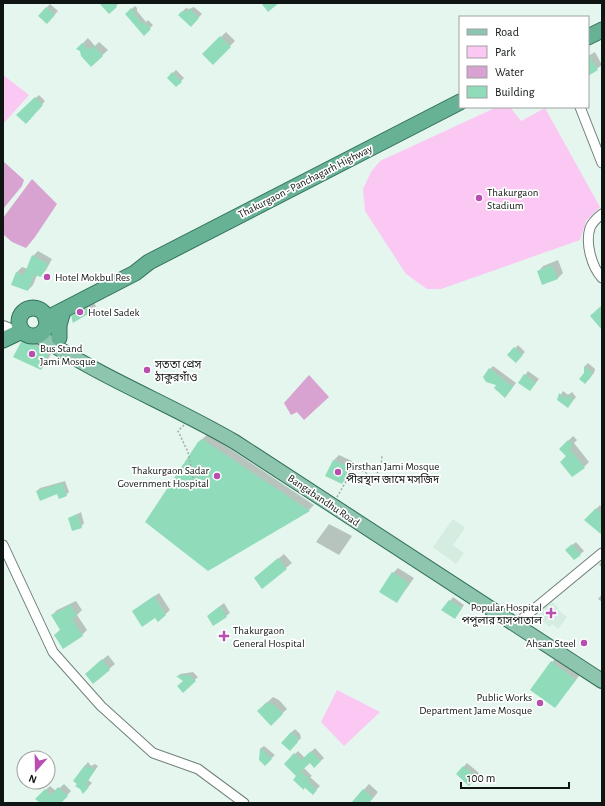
<svg xmlns="http://www.w3.org/2000/svg" width="605" height="806" font-family="'Alegreya Sans','Noto Sans Bengali',sans-serif">
	<rect width="100%" height="100%" fill="#e5f6ee"/>
	<!-- built -->
	<g fill="#d4ede0">
		<polygon points="453,519 465,528 453,545 464,553 456,564 433,547"/>
		<polygon points="550,599 558,608 557,609 567,617 558,629 552,624 550,627 537,617"/>
	</g>
	<!-- green -->
	<g fill="#fbc8f4">
		<polygon points="3,75 29,95 3,124"/>
		<polygon points="497,107 510,107 521,121 545,108 600,207 586,221 580,240 441,289 427,289 406,274 365,211 363,189 371,172 380,161"/>
		<polygon points="337,690 380,712 344,746 321,722"/>
	</g>
	<!-- water -->
	<g fill="#d8a2d1">
		<polygon points="3,161 24,180 22,186 3,209"/>
		<polygon points="32,179 57,204 35,237 26,248 12,242 3,234 3,218"/>
		<polygon points="309,375 329,397 304,420 297,412 291,415 284,403"/>
	</g>
	<!-- shadow -->
	<g fill="#0003">
		<polygon points="105,3 119,3 110,13"/>
		<polygon points="50,4 58,11 47,23 39,16"/>
		<polygon points="135,6 137,8 137,11 146,22 148,20 153,25 144,34 126,14"/>
		<polygon points="194,7 202,14 194,22 179,15 186,8 189,9"/>
		<polygon points="226,32 235,41 213,63 204,54"/>
		<polygon points="88,38 95,46 99,42 108,50 91,66 81,51 77,49"/>
		<polygon points="595,52 602,65 588,75 588,56"/>
		<polygon points="176,70 184,78 176,86 168,78"/>
		<polygon points="39,95 45,101 29,120 18,115"/>
		<polygon points="38,251 52,259 46,270 41,275 37,275 33,285 28,290 13,285 17,272 22,267 28,269 33,256"/>
		<polygon points="558,260 563,273 558,278 543,284 538,272 543,266"/>
		<polygon points="94,303 96,306 91,312 73,322 72,317 77,311"/>
		<polygon points="32,334 54,347 46,364 41,369 21,342"/>
		<polygon points="518,345 525,352 516,361 509,355"/>
		<polygon points="588,363 595,369 594,373 588,380 585,373 585,366"/>
		<polygon points="493,366 516,383 508,393 498,385 490,369"/>
		<polygon points="528,371 539,379 530,390 520,382"/>
		<polygon points="563,391 568,395 572,392 576,397 568,407 558,400"/>
		<polygon points="208,434 314,505 309,510 208,570 199,442"/>
		<polygon points="573,436 577,440 574,443 589,462 584,467 560,449"/>
		<polygon points="339,455 354,462 347,478 342,483 334,460"/>
		<polygon points="65,481 69,492 66,495 58,493 37,491 40,488"/>
		<polygon points="600,505 602,508 602,534 586,520"/>
		<polygon points="81,512 84,523 81,527 69,519"/>
		<polygon points="329,524 352,536 339,555 316,542"/>
		<polygon points="576,542 584,551 574,559 570,547"/>
		<polygon points="284,554 292,563 262,587 255,578"/>
		<polygon points="602,561 602,567 599,565"/>
		<polygon points="398,568 414,578 397,602 393,573"/>
		<polygon points="159,593 170,610 158,621 155,617 133,611"/>
		<polygon points="602,594 602,602 598,599"/>
		<polygon points="453,597 464,605 455,618 450,601"/>
		<polygon points="76,601 82,610 77,615 87,630 82,635 55,635 61,629 52,615 57,610"/>
		<polygon points="224,603 230,613 226,616 211,613"/>
		<polygon points="108,655 115,664 93,683 92,669"/>
		<polygon points="559,655 582,672 555,707 552,662"/>
		<polygon points="193,672 198,677 183,691 184,680 178,676 180,674"/>
		<polygon points="273,697 279,700 287,709 271,724 258,711"/>
		<polygon points="295,729 300,734 301,738 293,746 291,733"/>
		<polygon points="264,746 275,755 265,765 260,760 261,748"/>
		<polygon points="315,748 324,758 315,766 311,762 304,768 312,776 310,777 320,786 313,793 305,787 304,789 297,776 285,764 298,751 305,758"/>
		<polygon points="88,762 91,766 95,764 98,766 88,780 92,783 86,789 74,780"/>
		<polygon points="467,763 479,773 473,781 457,774"/>
		<polygon points="64,784 71,791 60,803 43,803 37,798 50,786 56,791"/>
		<polygon points="369,784 378,792 369,803 352,803"/>
	</g>
	<!-- building -->
	<g fill="#90dcba">
		<polygon points="99,3 113,3 117,7 109,14"/>
		<polygon points="261,3 279,3 268,12"/>
		<polygon points="46,7 55,15 47,24 38,16"/>
		<polygon points="131,8 142,24 144,22 151,29 144,36 125,14"/>
		<polygon points="190,9 199,18 191,27 178,15 182,11 185,12"/>
		<polygon points="220,36 231,47 213,65 202,54"/>
		<polygon points="82,43 89,50 94,46 103,56 91,67 81,56 80,51 76,49"/>
		<polygon points="588,54 598,70 588,76"/>
		<polygon points="172,72 182,82 176,87 167,78"/>
		<polygon points="35,97 43,105 26,124 16,115"/>
		<polygon points="32,255 48,264 41,277 34,275 28,291 11,285 16,272 24,275"/>
		<polygon points="552,265 558,279 542,285 537,271"/>
		<polygon points="602,305 602,330 590,316"/>
		<polygon points="89,307 91,312 73,323 71,316"/>
		<polygon points="26,339 49,353 41,370 13,357 21,342"/>
		<polygon points="514,347 523,355 516,363 507,355"/>
		<polygon points="584,366 592,372 591,377 585,384 579,379 584,373"/>
		<polygon points="489,368 513,387 505,398 494,388 496,385 486,382 483,377"/>
		<polygon points="524,374 536,383 530,391 518,383"/>
		<polygon points="559,393 566,399 568,394 573,400 568,408 557,400"/>
		<polygon points="202,439 310,511 208,571 145,522 198,442"/>
		<polygon points="568,440 573,445 570,449 585,468 572,477 560,462 566,456 559,449"/>
		<polygon points="333,460 350,467 342,484 325,476"/>
		<polygon points="62,483 67,496 59,499 57,494 40,501 36,491"/>
		<polygon points="596,508 602,514 602,535 584,520"/>
		<polygon points="77,514 82,528 72,531 68,518"/>
		<polygon points="572,544 581,555 574,560 565,550"/>
		<polygon points="278,558 287,569 262,589 254,578"/>
		<polygon points="392,572 409,583 397,603 379,592"/>
		<polygon points="154,596 166,615 158,622 155,618 142,627 132,611"/>
		<polygon points="449,600 462,608 455,619 441,610"/>
		<polygon points="71,605 77,616 72,619 83,636 63,649 54,635 60,630 51,615"/>
		<polygon points="220,606 227,617 213,626 207,616"/>
		<polygon points="102,659 110,670 93,684 85,674"/>
		<polygon points="551,661 576,680 555,708 530,690"/>
		<polygon points="189,675 196,681 183,693 177,686 183,681 176,676"/>
		<polygon points="267,702 274,705 283,714 271,726 257,711"/>
		<polygon points="291,732 297,737 298,742 290,751 281,743"/>
		<polygon points="260,748 272,759 265,766 259,760"/>
		<polygon points="311,751 321,761 314,768 310,763 301,771 310,780 308,781 317,790 313,795 304,787 304,790 293,780 296,776 284,764 294,753 301,760"/>
		<polygon points="85,765 88,768 91,767 95,770 86,784 89,787 83,794 80,789 75,786 77,784 73,781"/>
		<polygon points="463,766 477,777 469,786 456,774"/>
		<polygon points="58,787 68,796 61,803 40,803 35,799 45,789 51,795"/>
		<polygon points="363,789 373,798 369,803 351,803"/>
	</g>
	<g fill="none" stroke-linecap="round" stroke-linejoin="round">
		<!-- minor casing -->
		<g stroke="#718078" stroke-width="11">
			<g id="minor">
				<polyline points="580,107 602,163"/>
				<path d="M602 214C597 218 592 222 590 228 585 244 592 267 602 278"/>
				<polyline points="3,545 53,652 101,706 153,753 198,769 244,803"/>
				<polyline points="522,619 602,553"/>
			</g>
		</g>
		<!-- secondary casing -->
		<g stroke="#718078" stroke-width="14">
			<polyline id="secondary" points="3,327 8,329"/>
		</g>
		<!-- primary casing -->
		<g stroke="#306f56" stroke-width="16">
			<path id="primary" d="M38 335C99 377 170 404 235 442L602 681"/>
		</g>
		<!-- trunk casing -->
		<g stroke="#306f56" stroke-width="17">
			<g id="trunk">
				<polyline points="588,37 602,30"/>
				<circle cx="33" cy="322" r="14"/>
				<polyline points="46,319 135,273 149,262 460,102"/>
				<polyline points="59,338 59,325 63,311"/>
				<polyline points="3,340 22,331"/>
			</g>
		</g>
		<!-- path -->
		<g stroke="#a0ada7" stroke-width="1.5" stroke-dasharray="2 2" stroke-linecap="butt">
			<polyline points="184,425 178,431 188,452 195,488"/>
			<polyline points="337,497 355,466 374,478 381,467 382,456"/>
		</g>
		<!-- minor -->
		<use href="#minor" stroke="#fff" stroke-width="9"/>
		<!-- secondary -->
		<use href="#secondary" stroke="#fff" stroke-width="12"/>
		<!-- primary -->
		<use href="#primary" stroke="#8dc5af" stroke-width="14"/>
		<!-- trunk -->
		<use href="#trunk" stroke="#67b294" stroke-width="15"/>
	</g>
	<!-- markers -->
	<g fill="#b84eb0" stroke="#fff" stroke-width="1.5">
		<circle cx="479" cy="198" r="4"/>
		<circle cx="47" cy="277" r="4"/>
		<circle cx="80" cy="312" r="4"/>
		<circle cx="32" cy="354" r="4"/>
		<circle cx="147" cy="370" r="4"/>
		<circle cx="338" cy="472" r="4"/>
		<circle cx="217" cy="476" r="4"/>
		<path d="M549 607h4v4h4v4h-4v4h-4v-4h-4v-4h4z"/>
		<path d="M222 630h4v4h4v4h-4v4h-4v-4h-4v-4h4z"/>
		<circle cx="584" cy="643" r="4"/>
		<circle cx="540" cy="703" r="4"/>
	</g>
	<g text-anchor="middle" stroke-width="3.5" stroke-linejoin="round" paint-order="stroke">
		<!-- street labels -->
		<g font-size="11" fill="#0f1512" stroke="#fff">
			<text transform="translate(305 181) rotate(-27)" y="4">Thakurgaon - Panchagarh Highway</text>
			<text transform="translate(324 500) rotate(34)" y="4">Bangabandhu Road</text>
		</g>
		<!-- poi labels -->
		<g font-size="11" fill="#0f1512" stroke="#fff" text-anchor="start">
			<text x="487" y="196">Thakurgaon<tspan x="487" dy="13">Stadium</tspan></text>
			<text x="55" y="281">Hotel Mokbul Res</text>
			<text x="88" y="316">Hotel Sadek</text>
			<text x="40" y="352">Bus Stand<tspan x="40" dy="13">Jami Mosque</tspan></text>
			<text x="155" y="368">সততা প্রেস<tspan x="155" dy="13">ঠাকুরগাঁও</tspan></text>
			<text x="346" y="470">Pirsthan Jami Mosque<tspan x="346" dy="13">পীরস্থান জামে মসজিদ</tspan></text>
			<text x="209" y="474" text-anchor="end">Thakurgaon Sadar<tspan x="209" dy="13">Government Hospital</tspan></text>
			<text x="542" y="611" text-anchor="end">Popular Hospital<tspan x="542" dy="13">পপুলার হাসপাতাল</tspan></text>
			<text x="233" y="634">Thakurgaon<tspan x="233" dy="13">General Hospital</tspan></text>
			<text x="576" y="647" text-anchor="end">Ahsan Steel</text>
			<text x="532" y="701" text-anchor="end">Public Works<tspan x="532" dy="13">Department Jame Mosque</tspan></text>
		</g>
	</g>
	<!-- border -->
	<rect width="605" height="806" fill="none" stroke="#0f1512" stroke-width="8"/>
	<!-- legend -->
	<rect x="459" y="16" width="130" height="92" fill="#ffffff" stroke="#9fa1a0"/>
	<rect x="467" y="29" width="20" height="6" fill="#8dc5af" stroke="#9fa1a0"/>
	<text x="495" y="36" font-size="12" fill="#0f1512">Road</text>
	<rect x="467" y="46" width="20" height="12" fill="#fbc8f4" stroke="#9fa1a0"/>
	<text x="495" y="56" font-size="12" fill="#0f1512">Park</text>
	<rect x="467" y="66" width="20" height="12" fill="#d8a2d1" stroke="#9fa1a0"/>
	<text x="495" y="76" font-size="12" fill="#0f1512">Water</text>
	<rect x="467" y="86" width="20" height="12" fill="#90dcba" stroke="#9fa1a0"/>
	<text x="495" y="96" font-size="12" fill="#0f1512">Building</text>
	<!-- north arrow -->
	<g transform="translate(36 770) rotate(200)"><circle r="19" fill="#ffffff" stroke="#9fa1a0"/>
	<path d="M0-3L7 15L0 10L-7 15Z" fill="#b84eb0"/>
	<text y="-6" font-size="11" font-weight="bold" text-anchor="middle" fill="#0f1512">N</text>
	</g>
	<!-- scale -->
	<path d="M461 782v6h108v-6" fill="none" stroke="#0f1512" stroke-width="2"/>
	<text x="467" y="782" font-size="12" fill="#0f1512" stroke="#ffffff" stroke-width="3" paint-order="stroke">100 m</text>
</svg>
